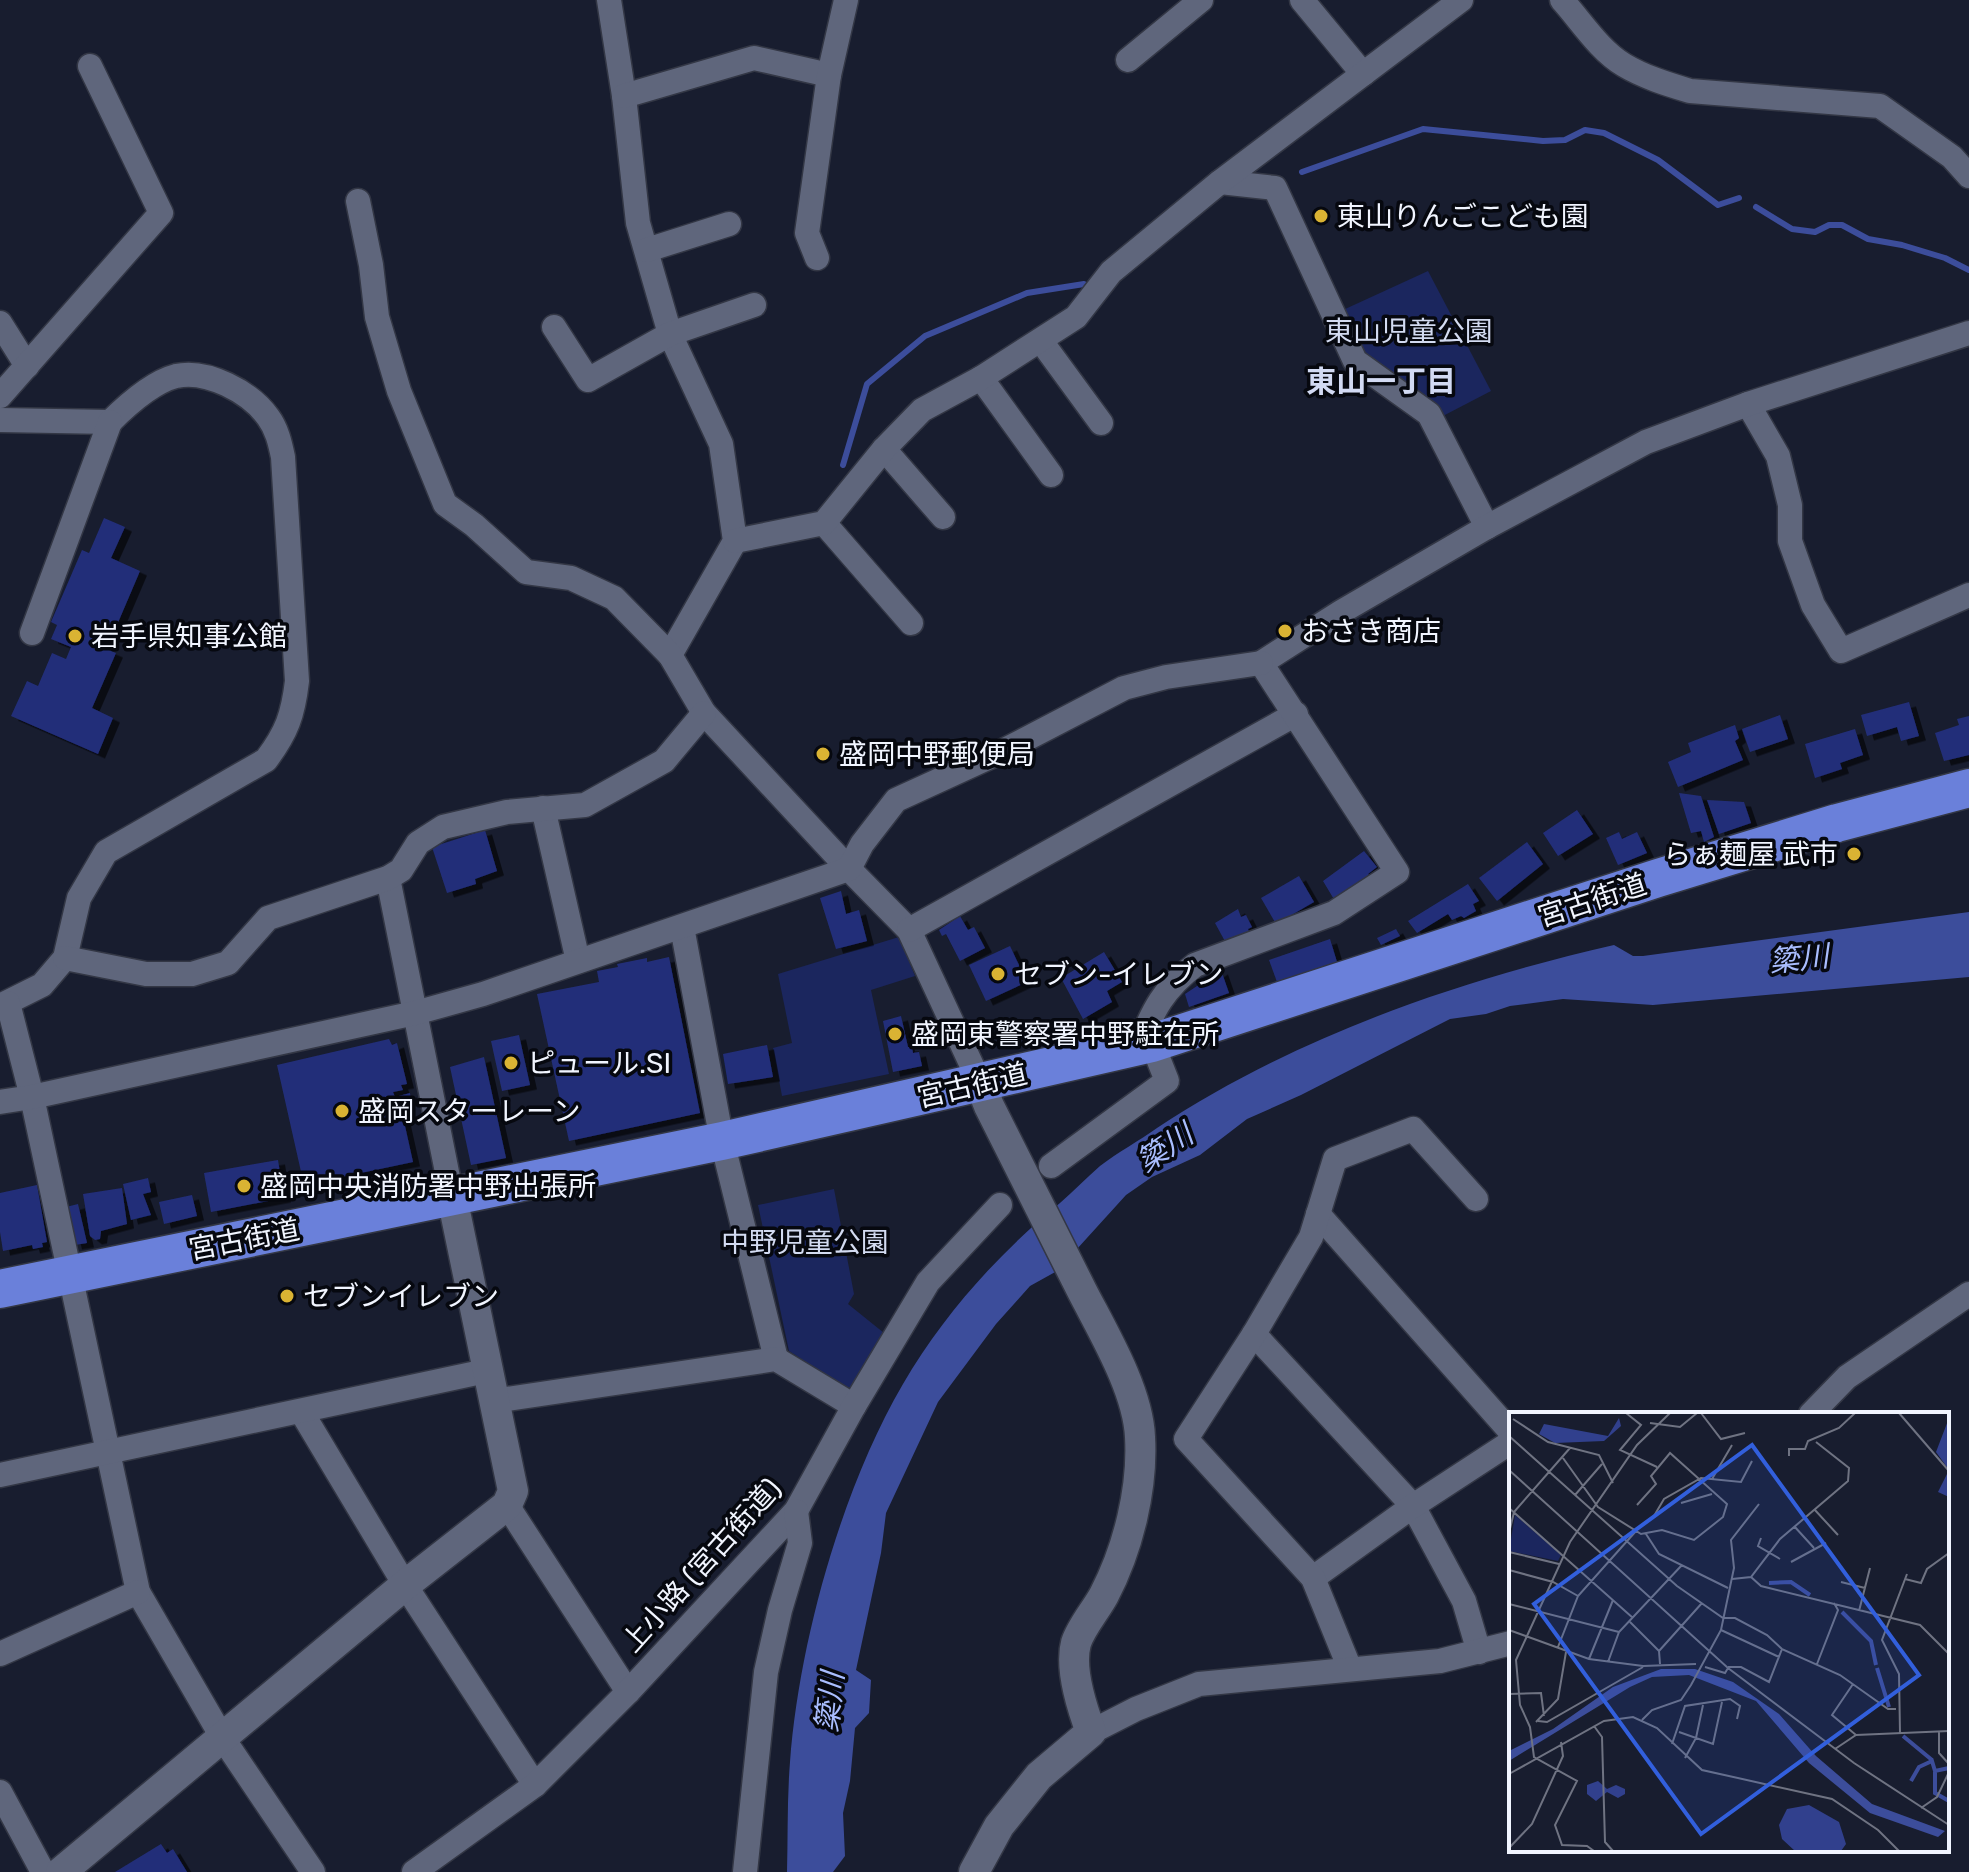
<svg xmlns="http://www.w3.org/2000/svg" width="1969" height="1872" font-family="Rubik,'Noto Sans JP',sans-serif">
	<defs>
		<filter id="shadow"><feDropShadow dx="7" dy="4.5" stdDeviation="0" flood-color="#0009"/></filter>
	</defs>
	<rect width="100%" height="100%" fill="#181d2f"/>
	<!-- green -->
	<g fill="#1b265e">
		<polygon points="1428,271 1491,391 1441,417 1363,353 1343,310"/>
		<polygon points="899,937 915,976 871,990 889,1074 782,1096 773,1048 792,1043 778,974"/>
		<polygon points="834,1189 854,1294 848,1304 884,1333 851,1391 789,1351 758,1205"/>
	</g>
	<!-- water -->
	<path fill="#3c4d9b" d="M1969 912V977L1653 1005 1563 999 1510 1006 1486 1014 1450 1019 1301 1095 1247 1119 1200 1155 1152 1177 1126 1195 1057 1271 1030 1286 996 1324 938 1402 886 1513 881 1553 856 1670 871 1680 869 1713 855 1728 850 1781 843 1813 845 1856 833 1872H787C788 1836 787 1799 790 1762 799 1642 842 1488 903 1384 944 1314 998 1254 1060 1203 1074 1191 1086 1178 1100 1166 1118 1152 1139 1141 1157 1128 1293 1038 1456 981 1614 945L1633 956H1643Z"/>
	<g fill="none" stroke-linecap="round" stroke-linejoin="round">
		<!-- stream -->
		<g stroke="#3c4d9b" stroke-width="6">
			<polyline points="1302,172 1423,129 1543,141 1565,140 1585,130 1604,133 1658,160 1718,205 1739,198"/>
			<polyline points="1756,207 1792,229 1815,232 1829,225 1842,225 1868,239 1902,245 1945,258 1969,270"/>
			<polyline points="843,465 867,384 925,336 1027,293 1084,284"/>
		</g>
	</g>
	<!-- building -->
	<g fill="#222e79" filter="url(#shadow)">
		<polygon points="104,518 125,527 111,558 140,571 111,639 99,634 94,644 116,653 92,708 113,718 98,754 11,716 27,681 38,686 52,653 66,659 71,647 51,639 57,625 51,622 82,550 89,553"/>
		<polygon points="1909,702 1919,736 1901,741 1897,727 1867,736 1861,715"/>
		<polygon points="1780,715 1788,739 1750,752 1742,729"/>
		<polygon points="1969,716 1969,755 1944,761 1935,733 1959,725 1957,719"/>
		<polygon points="1735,725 1739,738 1735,741 1743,760 1678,787 1668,762 1691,752 1688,743"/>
		<polygon points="1855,729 1863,755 1840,763 1842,769 1815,778 1805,744"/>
		<polygon points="1679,793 1701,796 1714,837 1704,842 1701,831 1691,833"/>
		<polygon points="1707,800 1744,802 1751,823 1719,834"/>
		<polygon points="1577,810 1593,834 1558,856 1543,833"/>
		<polygon points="485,830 497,871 475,879 476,884 447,893 432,847"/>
		<polygon points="1619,832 1622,839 1637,832 1647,853 1618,865 1606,838"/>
		<polygon points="1527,842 1543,864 1497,901 1479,878"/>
		<polygon points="1364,851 1377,867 1368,874 1370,876 1335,901 1323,881"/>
		<polygon points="1299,876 1314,902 1276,924 1261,898"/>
		<polygon points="1468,884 1479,901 1473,904 1476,911 1464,918 1461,916 1452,920 1448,914 1417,933 1408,921"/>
		<polygon points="841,891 846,914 859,910 867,941 836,949 820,898"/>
		<polygon points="1238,909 1241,917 1246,915 1252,927 1248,929 1250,934 1227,945 1215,923"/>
		<polygon points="960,916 968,930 974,927 985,948 960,961 946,934 942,936 939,930"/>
		<polygon points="1396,929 1400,936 1381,945 1377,938"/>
		<polygon points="1330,939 1337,962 1277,982 1269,960"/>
		<polygon points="1010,946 1027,982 986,1001 969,965"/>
		<polygon points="1104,952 1122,982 1107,991 1112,1002 1083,1019 1061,978"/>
		<polygon points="669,957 700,1113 569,1141 537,994 599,982 597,971 618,967 617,964 647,958 647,962"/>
		<polygon points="1221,970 1229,993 1189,1007 1185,994"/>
		<polygon points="901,1016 908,1047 912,1047 913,1053 919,1052 922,1066 893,1072 883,1021"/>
		<polygon points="519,1035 530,1085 502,1091 491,1041"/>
		<polygon points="389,1039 392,1045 397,1043 407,1084 401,1085 403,1090 393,1092 395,1097 410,1093 411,1101 396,1105 398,1118 403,1117 413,1162 304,1185 277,1065"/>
		<polygon points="767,1045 773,1077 728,1084 723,1054"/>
		<polygon points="484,1057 506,1158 471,1165 450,1067"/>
		<polygon points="278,1160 284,1198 211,1212 204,1173"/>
		<polygon points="148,1178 151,1192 143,1194 151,1215 131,1220 123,1184"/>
		<polygon points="37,1185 47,1242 42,1243 43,1247 33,1249 32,1245 3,1251 0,1232 0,1193"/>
		<polygon points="122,1188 127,1224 101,1231 100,1239 95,1240 90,1236 83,1194"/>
		<polygon points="192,1195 197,1216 164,1224 159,1202"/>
		<polygon points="78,1204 87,1243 75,1245 66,1207"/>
		<polygon points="161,1844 167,1853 173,1849 187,1872 115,1872"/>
	</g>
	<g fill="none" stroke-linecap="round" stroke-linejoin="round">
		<!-- minor casing -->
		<g stroke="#333745" stroke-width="27">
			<g id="minor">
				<polyline points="609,0 624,96 638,223 670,334 721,444 735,541 670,655"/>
				<polyline points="1302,0 1363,74"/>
				<path d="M1562 0C1581 21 1599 50 1624 65 1644 77 1667 84 1690 91L1880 106 1952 157 1969 176"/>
				<polyline points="1128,60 1201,0"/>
				<polyline points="624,96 754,58 829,75"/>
				<polyline points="1220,182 1275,188 1355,361 1429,414 1487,527"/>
				<polyline points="358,201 371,265 377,317 399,391 445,504 474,525 526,572 571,578 614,598 670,655 704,713 849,869 909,930 980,1083"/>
				<polyline points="647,250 729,224"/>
				<polyline points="817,258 807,233 829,75 846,0"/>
				<polyline points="0,323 27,366"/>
				<polyline points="554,327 588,380 670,334 754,305"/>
				<polyline points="1041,341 1101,423"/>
				<polyline points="981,378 1051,475"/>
				<polyline points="0,396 161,213 90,66"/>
				<polyline points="1748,404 1778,456 1790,505 1790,541 1813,605 1841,651 1969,595"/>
				<path d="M0 420 110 422C127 405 153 382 176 376 207 369 250 392 268 417 277 429 280 443 283 457L297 681C293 715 287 732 266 760L106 852 79 898 65 958 42 985 0 1006"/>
				<polyline points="884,449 943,517"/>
				<polyline points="824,523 911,623"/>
				<polyline points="735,541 824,523 884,449 922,410 981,378 1076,317 1111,272 1220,182 1461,0"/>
				<polyline points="32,633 110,422"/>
				<polyline points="543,808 578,961"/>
				<polyline points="388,878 452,1197"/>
				<polyline points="682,927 722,1141 776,1359"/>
				<polyline points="909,930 1296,714"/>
				<polyline points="65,958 146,974 192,974 228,963 268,918 388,878 401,870 418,843 443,827 507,812 585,805 664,761 704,713"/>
				<polyline points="8,1003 32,1097 138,1592 222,1737 313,1872"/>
				<path d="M1139 1045C1153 1010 1164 988 1195 965L1334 913 1397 872 1261 663 1341 612 1487 527 1646 442 1748 404 1969 333"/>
				<polyline points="0,1102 32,1097 415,1013 483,994 849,869 862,844 896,800 1005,750 1124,688 1166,677 1261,663"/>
				<polyline points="1051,1166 1167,1081 1152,1043"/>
				<polyline points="1318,1214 1511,1432"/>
				<polyline points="1254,1334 1413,1506 1464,1601 1479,1652"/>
				<polyline points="493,1401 776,1359 854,1406"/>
				<polyline points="301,1411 405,1585 535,1785"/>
				<polyline points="1811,1414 1847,1377 1969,1294"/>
				<polyline points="0,1475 486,1371"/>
				<polyline points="507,1505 628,1692"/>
				<polyline points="1313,1578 1413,1506 1511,1442"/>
				<polyline points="0,1654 138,1592"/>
				<polyline points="1350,1669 1313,1578 1186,1439 1254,1334 1311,1237 1335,1159 1413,1129 1476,1199"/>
				<polyline points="1091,1732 1136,1709 1199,1684 1440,1661 1511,1643"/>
				<polyline points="0,1792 43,1872"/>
				<polyline points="414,1872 535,1785 628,1692 796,1511 854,1406 928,1282 1000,1205"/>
				<polyline points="745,1872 766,1672 780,1610 800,1543 796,1511"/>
			</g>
		</g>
		<!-- tertiary casing -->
		<g stroke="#333745" stroke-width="33">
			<g id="tertiary">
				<polyline points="61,1872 405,1585 507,1505 513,1491 452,1197"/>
				<path d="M974 1872 999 1826 1039 1776 1091 1732C1082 1708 1069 1669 1076 1643 1081 1627 1096 1610 1104 1595 1128 1549 1143 1489 1140 1437 1138 1390 1103 1332 1082 1291 1051 1229 1020 1168 989 1106L980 1083"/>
			</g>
		</g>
		<!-- trunk casing -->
		<g stroke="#333745" stroke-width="41">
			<polyline id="trunk" points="0,1289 722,1141 1152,1043 1658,878 1837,823 1969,788"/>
		</g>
		<!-- minor -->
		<use href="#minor" stroke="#5f667c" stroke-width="24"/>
		<!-- tertiary -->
		<use href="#tertiary" stroke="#5f667c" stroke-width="30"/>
		<!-- trunk -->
		<use href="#trunk" stroke="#6a80da" stroke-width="38"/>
	</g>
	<!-- markers -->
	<g fill="#dab333" stroke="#06080f" stroke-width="3">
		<circle cx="1321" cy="216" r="8"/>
		<circle cx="1285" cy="631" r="8"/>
		<circle cx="75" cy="636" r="8"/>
		<circle cx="823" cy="754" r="8"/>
		<circle cx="1854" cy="854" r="8"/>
		<circle cx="998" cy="974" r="8"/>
		<circle cx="895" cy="1034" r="8"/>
		<circle cx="511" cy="1063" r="8"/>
		<circle cx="342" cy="1111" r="8"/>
		<circle cx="244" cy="1186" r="8"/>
		<circle cx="287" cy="1296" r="8"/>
	</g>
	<g text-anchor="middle" stroke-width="7" stroke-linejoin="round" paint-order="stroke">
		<!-- poi labels -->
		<g font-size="28" fill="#f1f5ff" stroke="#06080f" text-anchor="start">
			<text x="1337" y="226">東山りんごこども園</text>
			<text x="1301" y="641">おさき商店</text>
			<text x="91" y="646">岩手県知事公館</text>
			<text x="839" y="764">盛岡中野郵便局</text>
			<text x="1838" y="864" text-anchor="end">らぁ麺屋 武市</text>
			<text x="1014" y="984">セブン-イレブン</text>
			<text x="911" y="1044">盛岡東警察署中野駐在所</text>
			<text x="527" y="1073">ピュール.SI</text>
			<text x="358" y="1121">盛岡スターレーン</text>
			<text x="260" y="1196">盛岡中央消防署中野出張所</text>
			<text x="303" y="1306">セブンイレブン</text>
		</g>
		<!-- park labels -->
		<g font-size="28" fill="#d3dbf1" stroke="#06080f">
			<text x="1409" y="341">東山児童公園</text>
			<text x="805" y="1252">中野児童公園</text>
		</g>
		<!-- street labels -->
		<g font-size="28" fill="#f1f5ff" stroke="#06080f">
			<text transform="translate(1592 900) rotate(-18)" y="10">宮古街道</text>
			<text transform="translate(972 1085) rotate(-13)" y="10">宮古街道</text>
			<text transform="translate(244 1239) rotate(-11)" y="10">宮古街道</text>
			<text transform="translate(701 1565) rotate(-48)" y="10">上小路 (宮古街道)</text>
		</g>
		<!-- neighbourhood labels -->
		<g font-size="30" font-weight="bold" fill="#d2daf3" stroke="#06080f">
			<text x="1381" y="392">東山一丁目</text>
		</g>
		<!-- water labels -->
		<g font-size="30" font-style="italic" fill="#a9bdfe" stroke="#06080f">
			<text transform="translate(1799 959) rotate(-6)" y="10">簗川</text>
			<text transform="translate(1165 1148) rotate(-34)" y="10">簗川</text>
			<text transform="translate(830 1702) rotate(-84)" y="10">簗川</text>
		</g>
	</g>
	<!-- overview -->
	<g transform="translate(1509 1412)">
		<rect width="440" height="440" fill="#181d2f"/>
		<path d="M6 103 52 143 49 149 0 139Z" fill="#1b265e"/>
		<path d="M110 6 112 14 95 29 46 31 30 22 35 12 99 24ZM440 6V85L429 80 440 58 427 40ZM89 369 98 377 107 373 116 377V382L109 386 98 380 87 389 78 382V373ZM300 393 330 410 337 432 332 439H286L273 427 270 413 278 397Z" fill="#31408d"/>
		<path d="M152 257H186L224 270 270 302 307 344 363 392 436 419 429 425 361 401 300 351 247 289 180 263 143 265 121 275 0 349V339L44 317 104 275Z" fill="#3c4d9b"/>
		<path fill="none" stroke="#3c4d9b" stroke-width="4" d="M260 171 282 170 301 183M333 200 362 229 367 253M368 256 380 295M394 324 423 348M426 360V381L440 389M402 369 410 355 423 349 426 359 440 356"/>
		<path fill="none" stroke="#6f7382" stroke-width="2" d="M117 1 132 13 111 38 148 55M192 1 212 27 236 21M390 1 440 59M4 7 39 30 90 43 104 71M141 11 171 15 188 1M0 24 168 174 214 206H226L258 223 273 237M280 44V37H296L299 29 330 16 346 1M54 46 89 95 132 122 153 118 185 128 214 105 218 92 161 41 142 64 147 72 128 93M0 58 219 256 345 351 440 413M203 67 223 33M66 83 93 52M172 91 203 82M0 96 124 206M305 97 329 123M145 104 155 87 192 66 232 70 243 49M285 114 305 136M0 121 5 100 61 36M137 122 150 142 219 176M252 126 249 134 271 147M0 140 50 152M282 150 317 131M0 158 44 170 69 184M242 165 252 174 411 213 440 242M223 167 242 165 271 127 339 69 340 56 307 30M396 167 412 171 418 157 440 141M332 170 356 176M0 192 110 220M350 199 361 156M121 210 150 239 151 252M0 218 80 247 134 254 187 252M212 218 270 245M49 235 69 184 127 119M150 239 193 191M80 247 104 188M99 250 110 220 173 153M308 252 329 198 325 191M196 255 216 261 219 256M219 255H232L260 270 273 237 331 263 379 297H387M344 272 323 303 347 323M0 282 32 281 35 304M133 308 143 298 172 288 182 273 212 218 225 156 222 128 250 92M29 309 38 310 134 255M27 310 49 287 57 240M85 314 93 325 96 430 104 439M170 320 204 332 213 290M430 320V341L440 352M391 321 390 262 373 228 398 162M163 332 176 294 221 287 231 294 228 307M326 337 347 323 440 319M176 346 187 326 194 293M0 362 95 309 124 305 148 316 193 358 323 387 369 418 390 439M412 396 428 385 440 360M0 436 23 412 54 344 52 330M85 439 78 434 53 433 46 413 68 369 25 345 21 315 11 293 7 248 61 130 128 33 161 1"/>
		<path fill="#325fdc" fill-opacity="0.15" stroke="#325fdc" stroke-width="4" d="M243 33 410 263 192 422 25 192Z"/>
		<rect width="440" height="440" fill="none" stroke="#f1f5ff" stroke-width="4"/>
	</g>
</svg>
